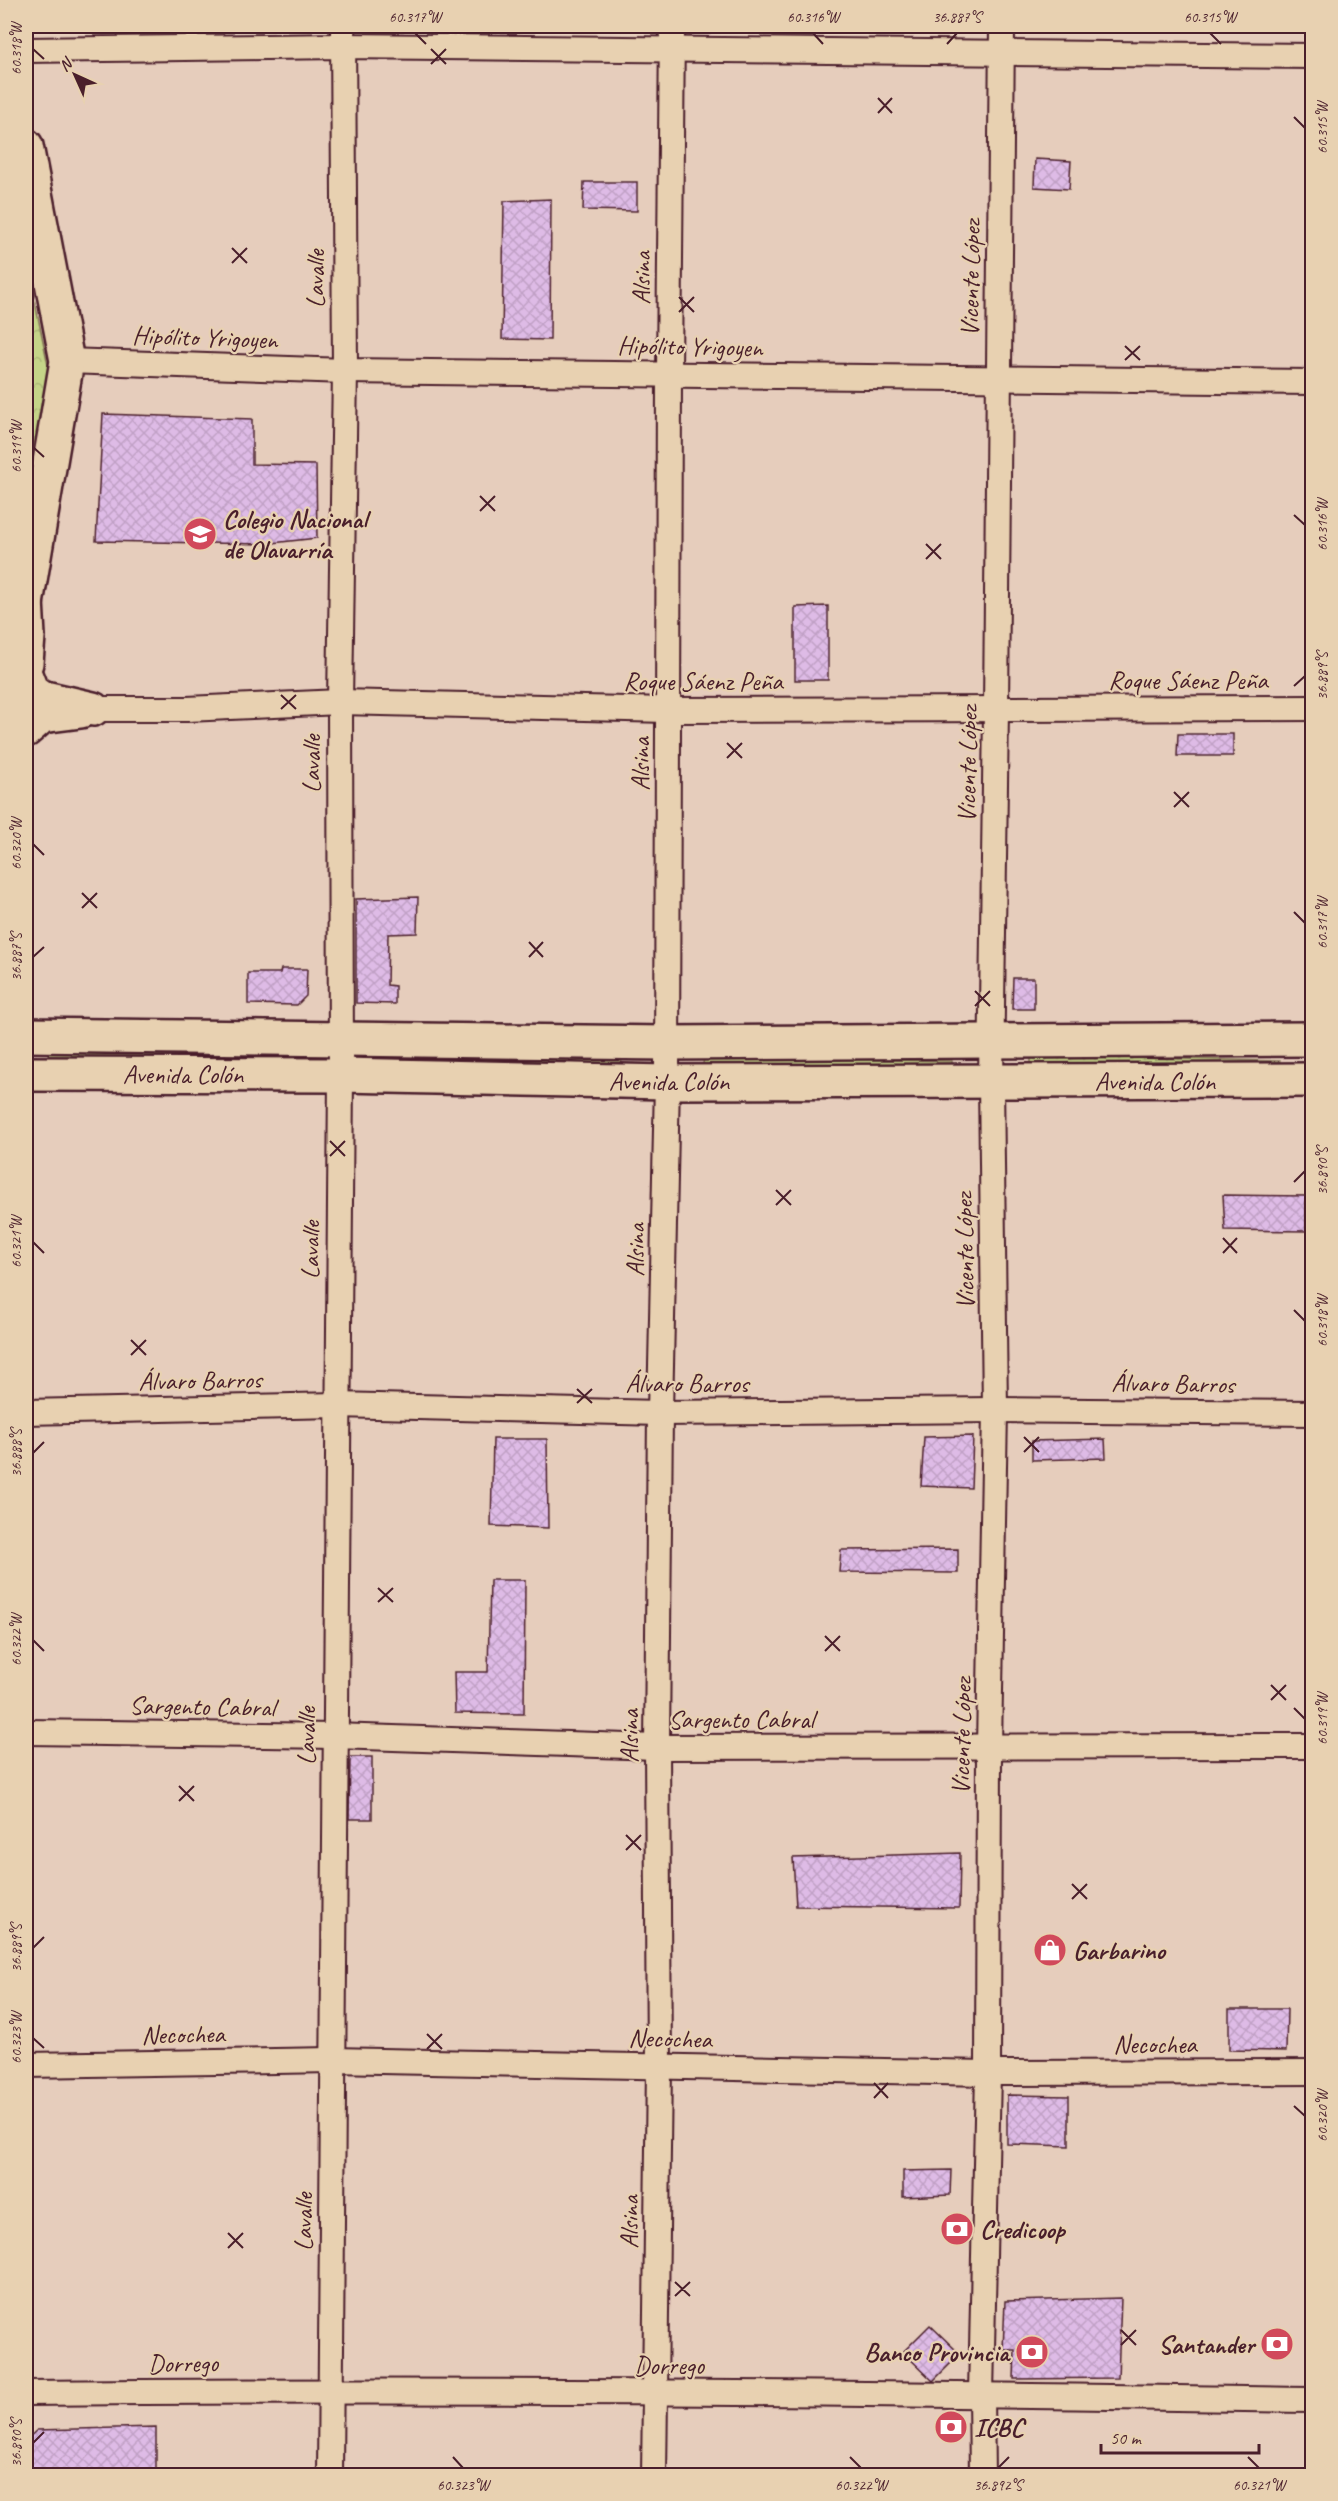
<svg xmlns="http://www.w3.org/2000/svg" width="1338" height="2501" font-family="Caveat,sans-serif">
	<defs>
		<pattern id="grass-dots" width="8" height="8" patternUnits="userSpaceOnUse" patternTransform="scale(1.5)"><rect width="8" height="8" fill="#c5d488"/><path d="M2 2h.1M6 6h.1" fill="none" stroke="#abb676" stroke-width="1.8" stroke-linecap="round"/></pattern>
		<pattern id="park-crowns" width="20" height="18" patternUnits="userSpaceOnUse" patternTransform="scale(1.5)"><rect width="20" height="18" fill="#c5d488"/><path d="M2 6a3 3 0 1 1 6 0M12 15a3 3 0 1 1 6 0" fill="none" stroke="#abb676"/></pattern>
		<pattern id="building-cross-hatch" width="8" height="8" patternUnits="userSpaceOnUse" patternTransform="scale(1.5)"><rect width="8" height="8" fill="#debbe6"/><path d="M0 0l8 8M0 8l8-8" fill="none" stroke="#c0a0c5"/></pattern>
	</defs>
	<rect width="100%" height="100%" fill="#e6cdbc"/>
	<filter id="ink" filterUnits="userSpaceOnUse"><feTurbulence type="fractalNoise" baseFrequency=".0167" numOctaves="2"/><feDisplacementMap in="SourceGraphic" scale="12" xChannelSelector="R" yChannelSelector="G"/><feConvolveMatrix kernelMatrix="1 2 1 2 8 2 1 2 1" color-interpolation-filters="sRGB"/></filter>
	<g filter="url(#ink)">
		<!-- grass -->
		<g fill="url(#grass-dots)" stroke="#887a5a" stroke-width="1.5">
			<polygon points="48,1051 297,1056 297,1064 48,1059"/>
			<polygon points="373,1054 622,1058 621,1066 373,1062"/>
			<polygon points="1031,1056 1280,1061 1280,1069 1031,1064"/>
			<polygon points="704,1057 952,1061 952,1069 703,1064"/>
		</g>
		<!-- park -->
		<polygon fill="url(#park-crowns)" stroke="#887a5a" stroke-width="1.5" points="26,260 49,370 26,528"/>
		<!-- building -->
		<g fill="url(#building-cross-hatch)" stroke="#4a1f2b" stroke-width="1.5">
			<polygon points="1035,159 1071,161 1069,189 1034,187"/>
			<polygon points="584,182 637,182 637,211 583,210"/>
			<polygon points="551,199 550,340 502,339 504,201"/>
			<polygon points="103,414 252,419 252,464 316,465 317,538 263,544 96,541"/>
			<polygon points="828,606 828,680 795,680 795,607"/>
			<polygon points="1178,734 1233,734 1233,756 1177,756"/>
			<polygon points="418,897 417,933 388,934 387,985 395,986 395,1004 356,1003 356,899"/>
			<polygon points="281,969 307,969 306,996 297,1005 248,1004 248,973 280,973"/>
			<polygon points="1013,978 1034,978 1034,1009 1012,1009"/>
			<polygon points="1223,1195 1306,1196 1306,1231 1225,1230"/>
			<polygon points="973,1436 971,1488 921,1486 924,1437"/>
			<polygon points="493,1439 547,1439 548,1528 491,1526"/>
			<polygon points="1105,1439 1106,1458 1032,1460 1032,1441"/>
			<polygon points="958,1549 958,1573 839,1572 841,1550"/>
			<polygon points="490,1580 525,1580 524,1714 455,1713 454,1672 488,1672"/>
			<polygon points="350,1757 372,1757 372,1819 349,1819"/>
			<polygon points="960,1853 959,1908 796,1906 793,1858"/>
			<polygon points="1229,2009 1287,2009 1286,2051 1229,2050"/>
			<polygon points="1007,2095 1069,2096 1069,2146 1007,2144"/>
			<polygon points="951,2170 950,2195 903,2197 903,2171"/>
			<polygon points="1121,2298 1118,2378 1014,2379 1015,2350 1003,2350 1005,2301"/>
			<polygon points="930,2325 960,2354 933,2381 903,2352"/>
			<polygon points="156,2427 156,2475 26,2475 26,2440 37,2430"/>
		</g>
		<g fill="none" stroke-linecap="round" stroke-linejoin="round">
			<!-- street casing -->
			<g stroke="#4a1f2b" stroke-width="28">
				<g id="street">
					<polyline points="26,50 342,46 1312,56"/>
					<polyline points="67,361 345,371 1312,382"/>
					<polyline points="93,709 187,709 340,702 668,710 1312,708"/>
					<polyline points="26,1412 337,1405 660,1413 995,1410 1312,1413"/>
					<polyline points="26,1732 335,1736 657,1747 1312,1746"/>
					<polyline points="26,2065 332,2060 988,2073 1312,2072"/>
					<path d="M26 2393C454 2389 884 2393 1312 2400"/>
					<polyline points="330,2476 341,1075 340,702 345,371 343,26"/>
					<polyline points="654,2476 659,2066 657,1747 660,1413 667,1082 669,374 672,26"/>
					<polyline points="982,2476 981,2394 988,2073 989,1747 995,1410 991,1081 996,710 1002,26"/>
				</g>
			</g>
			<!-- secondary casing -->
			<g stroke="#4a1f2b" stroke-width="38">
				<g id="secondary">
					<polyline points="26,146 67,361 26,604"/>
					<polyline points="26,663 28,636 26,600"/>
					<polyline points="26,677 31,690 41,697 93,709"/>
					<polyline points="26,730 42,716 81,711"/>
					<polyline points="26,1035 667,1043 1312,1039"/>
					<polyline points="26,1074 341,1075 667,1082 1312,1080"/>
				</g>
			</g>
			<!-- street -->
			<use href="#street" stroke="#e8d1b1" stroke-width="24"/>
			<!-- secondary -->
			<use href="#secondary" stroke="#e8d1b1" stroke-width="33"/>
		</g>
	</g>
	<!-- ticks -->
	<path fill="none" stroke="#4a1f2b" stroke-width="2" d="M415 33 426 44M813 33 823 44M1210 33 1221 44M947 44 957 33M33 49 44 59M431 49 446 64M431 64 446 49M878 98 892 113M878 113 892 98M1294 117 1305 128M232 248 247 263M232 263 247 248M679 297 694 312M679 312 694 297M1125 346 1140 360M1125 360 1140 346M33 447 44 457M480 496 495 511M480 511 495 496M1294 515 1305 525M926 544 941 559M926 559 941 544M1294 686 1305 676M281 695 296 709M281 709 296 695M727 743 742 758M727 758 742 743M1174 792 1189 807M1174 807 1189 792M33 844 44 855M82 893 97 908M82 908 97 893M1294 912 1305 923M529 942 543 957M33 957 44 947M529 957 543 942M975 991 990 1006M975 1006 990 991M330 1141 345 1156M330 1156 345 1141M1294 1182 1305 1171M776 1190 791 1205M776 1205 791 1190M1223 1238 1237 1253M33 1242 44 1253M1223 1253 1237 1238M1294 1310 1305 1321M131 1340 146 1355M131 1355 146 1340M577 1389 592 1403M577 1403 592 1389M1024 1437 1039 1452M1024 1452 1039 1437M33 1453 44 1442M378 1588 393 1602M378 1602 393 1588M825 1636 840 1651M33 1640 44 1651M825 1651 840 1636M1271 1685 1286 1700M1271 1700 1286 1685M1294 1708 1305 1719M179 1786 194 1801M179 1801 194 1786M626 1835 641 1850M626 1850 641 1835M1072 1884 1087 1899M1072 1899 1087 1884M33 1948 44 1937M427 2034 442 2049M33 2038 44 2048M427 2049 442 2034M874 2083 888 2098M874 2098 888 2083M1294 2106 1305 2116M228 2233 243 2248M228 2248 243 2233M675 2282 690 2296M675 2296 690 2282M1121 2330 1136 2345M1121 2345 1136 2330M33 2443 44 2432M453 2457 463 2468M850 2457 861 2468M1248 2457 1259 2468M998 2468 1009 2457"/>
	<!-- icons -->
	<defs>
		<g id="school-disc" transform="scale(1.725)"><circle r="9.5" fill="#d1495b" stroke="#e8d1b1"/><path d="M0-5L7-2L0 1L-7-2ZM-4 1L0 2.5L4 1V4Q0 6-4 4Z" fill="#fff"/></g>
		<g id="shop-disc" transform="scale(1.725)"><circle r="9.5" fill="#d1495b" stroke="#e8d1b1"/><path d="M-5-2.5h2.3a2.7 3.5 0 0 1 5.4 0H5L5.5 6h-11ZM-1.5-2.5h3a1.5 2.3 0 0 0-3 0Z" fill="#fff"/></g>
		<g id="bank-disc" transform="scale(1.725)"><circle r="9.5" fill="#d1495b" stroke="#e8d1b1"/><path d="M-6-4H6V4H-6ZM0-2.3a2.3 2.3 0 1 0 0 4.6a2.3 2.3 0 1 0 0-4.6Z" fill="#fff"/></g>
	</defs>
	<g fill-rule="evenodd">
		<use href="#school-disc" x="200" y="534"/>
		<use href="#shop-disc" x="1050" y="1950"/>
		<use href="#bank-disc" x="957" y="2229"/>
		<use href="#bank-disc" x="1277" y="2344"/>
		<use href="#bank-disc" x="1032" y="2352"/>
		<use href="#bank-disc" x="951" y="2427"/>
	</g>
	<g text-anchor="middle" stroke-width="4.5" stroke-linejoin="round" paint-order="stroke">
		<!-- street labels -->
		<g font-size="26" fill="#4a1f2b" stroke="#e8d1b1">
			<text transform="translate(641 278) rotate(-89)" y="9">Alsina</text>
			<text transform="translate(970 278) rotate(-89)" y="9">Vicente López</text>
			<text transform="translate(315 279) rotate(-90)" y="9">Lavalle</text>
			<text transform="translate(205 337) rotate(2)" y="9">Hipólito Yrigoyen</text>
			<text transform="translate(690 346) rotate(1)" y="9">Hipólito Yrigoyen</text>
			<text x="1188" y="689">Roque Sáenz Peña</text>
			<text x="703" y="690">Roque Sáenz Peña</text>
			<text transform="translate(311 764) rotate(-90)" y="9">Lavalle</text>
			<text transform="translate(640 764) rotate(-90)" y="9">Alsina</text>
			<text transform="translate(967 764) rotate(-89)" y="9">Vicente López</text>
			<text x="183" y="1083">Avenida Colón</text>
			<text x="669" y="1090">Avenida Colón</text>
			<text x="1155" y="1090">Avenida Colón</text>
			<text transform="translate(310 1250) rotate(-89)" y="9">Lavalle</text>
			<text transform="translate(635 1250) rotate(-89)" y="9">Alsina</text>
			<text transform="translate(964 1251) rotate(-91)" y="9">Vicente López</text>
			<text transform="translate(200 1380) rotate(-1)" y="9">Álvaro Barros</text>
			<text x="687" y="1392">Álvaro Barros</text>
			<text transform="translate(1173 1383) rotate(1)" y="9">Álvaro Barros</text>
			<text transform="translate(202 1706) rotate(1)" y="9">Sargento Cabral</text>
			<text x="741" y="1728">Sargento Cabral</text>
			<text transform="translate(306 1736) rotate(-90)" y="9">Lavalle</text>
			<text transform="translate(629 1736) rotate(-90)" y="9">Alsina</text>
			<text transform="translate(961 1736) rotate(-89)" y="9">Vicente López</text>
			<text transform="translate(183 2034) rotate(-1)" y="9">Necochea</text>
			<text transform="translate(670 2038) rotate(1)" y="9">Necochea</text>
			<text x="1155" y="2053">Necochea</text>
			<text transform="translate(303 2222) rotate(-90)" y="9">Lavalle</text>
			<text transform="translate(629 2222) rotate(-89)" y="9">Alsina</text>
			<text transform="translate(183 2363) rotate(-1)" y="9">Dorrego</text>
			<text x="669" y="2374">Dorrego</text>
		</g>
		<!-- poi labels -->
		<g font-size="26" font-weight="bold" fill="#4a1f2b" stroke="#e8d1b1" text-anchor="start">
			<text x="223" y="528">Colegio Nacional<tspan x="223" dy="30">de Olavarría</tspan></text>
			<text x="1073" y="1959">Garbarino</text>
			<text x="980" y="2238">Credicoop</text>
			<text x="1254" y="2353" text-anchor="end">Santander</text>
			<text x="1009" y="2361" text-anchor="end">Banco Provincia</text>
			<text x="974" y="2436">ICBC</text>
		</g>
	</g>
	<!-- margin -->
	<rect width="1338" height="2501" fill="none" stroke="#e8d1b1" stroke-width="66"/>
	<!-- north arrow -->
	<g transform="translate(75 75) rotate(315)" stroke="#e8d1b1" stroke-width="4.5" paint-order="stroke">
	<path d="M0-4.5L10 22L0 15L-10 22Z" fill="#4a1f2b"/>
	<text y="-9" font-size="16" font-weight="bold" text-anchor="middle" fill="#4a1f2b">N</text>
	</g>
	<!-- scale -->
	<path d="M1101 2444v9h158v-9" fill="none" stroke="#4a1f2b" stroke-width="3"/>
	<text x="1110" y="2444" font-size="18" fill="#4a1f2b" stroke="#e8d1b1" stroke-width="4.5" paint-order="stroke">50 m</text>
	<rect x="33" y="33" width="1272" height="2435" fill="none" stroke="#4a1f2b" stroke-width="2"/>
	<g font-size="15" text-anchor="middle" fill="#4a1f2b">
		<text x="415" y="22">60.317°W</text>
		<text x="813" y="22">60.316°W</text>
		<text x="957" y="22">36.887°S</text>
		<text x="1210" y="22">60.315°W</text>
		<text transform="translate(16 49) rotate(-90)" y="5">60.318°W</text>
		<text transform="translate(1322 128) rotate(-90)" y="5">60.315°W</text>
		<text transform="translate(16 447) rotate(-90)" y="5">60.319°W</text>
		<text transform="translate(1322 525) rotate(-90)" y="5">60.316°W</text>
		<text transform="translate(1322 676) rotate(-90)" y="5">36.889°S</text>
		<text transform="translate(16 844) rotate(-90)" y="5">60.320°W</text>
		<text transform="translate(1322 923) rotate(-90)" y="5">60.317°W</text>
		<text transform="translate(16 957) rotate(-90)" y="5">36.887°S</text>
		<text transform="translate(1322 1171) rotate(-90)" y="5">36.890°S</text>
		<text transform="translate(16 1242) rotate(-90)" y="5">60.321°W</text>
		<text transform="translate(1322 1321) rotate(-90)" y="5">60.318°W</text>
		<text transform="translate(16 1453) rotate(-90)" y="5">36.888°S</text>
		<text transform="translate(16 1640) rotate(-90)" y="5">60.322°W</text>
		<text transform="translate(1322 1719) rotate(-90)" y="5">60.319°W</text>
		<text transform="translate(16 1948) rotate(-90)" y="5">36.889°S</text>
		<text transform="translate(16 2038) rotate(-90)" y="5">60.323°W</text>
		<text transform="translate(1322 2116) rotate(-90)" y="5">60.320°W</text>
		<text transform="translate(16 2443) rotate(-90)" y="5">36.890°S</text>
		<text x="463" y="2490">60.323°W</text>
		<text x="861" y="2490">60.322°W</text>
		<text x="998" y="2490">36.892°S</text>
		<text x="1259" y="2490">60.321°W</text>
	</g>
</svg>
